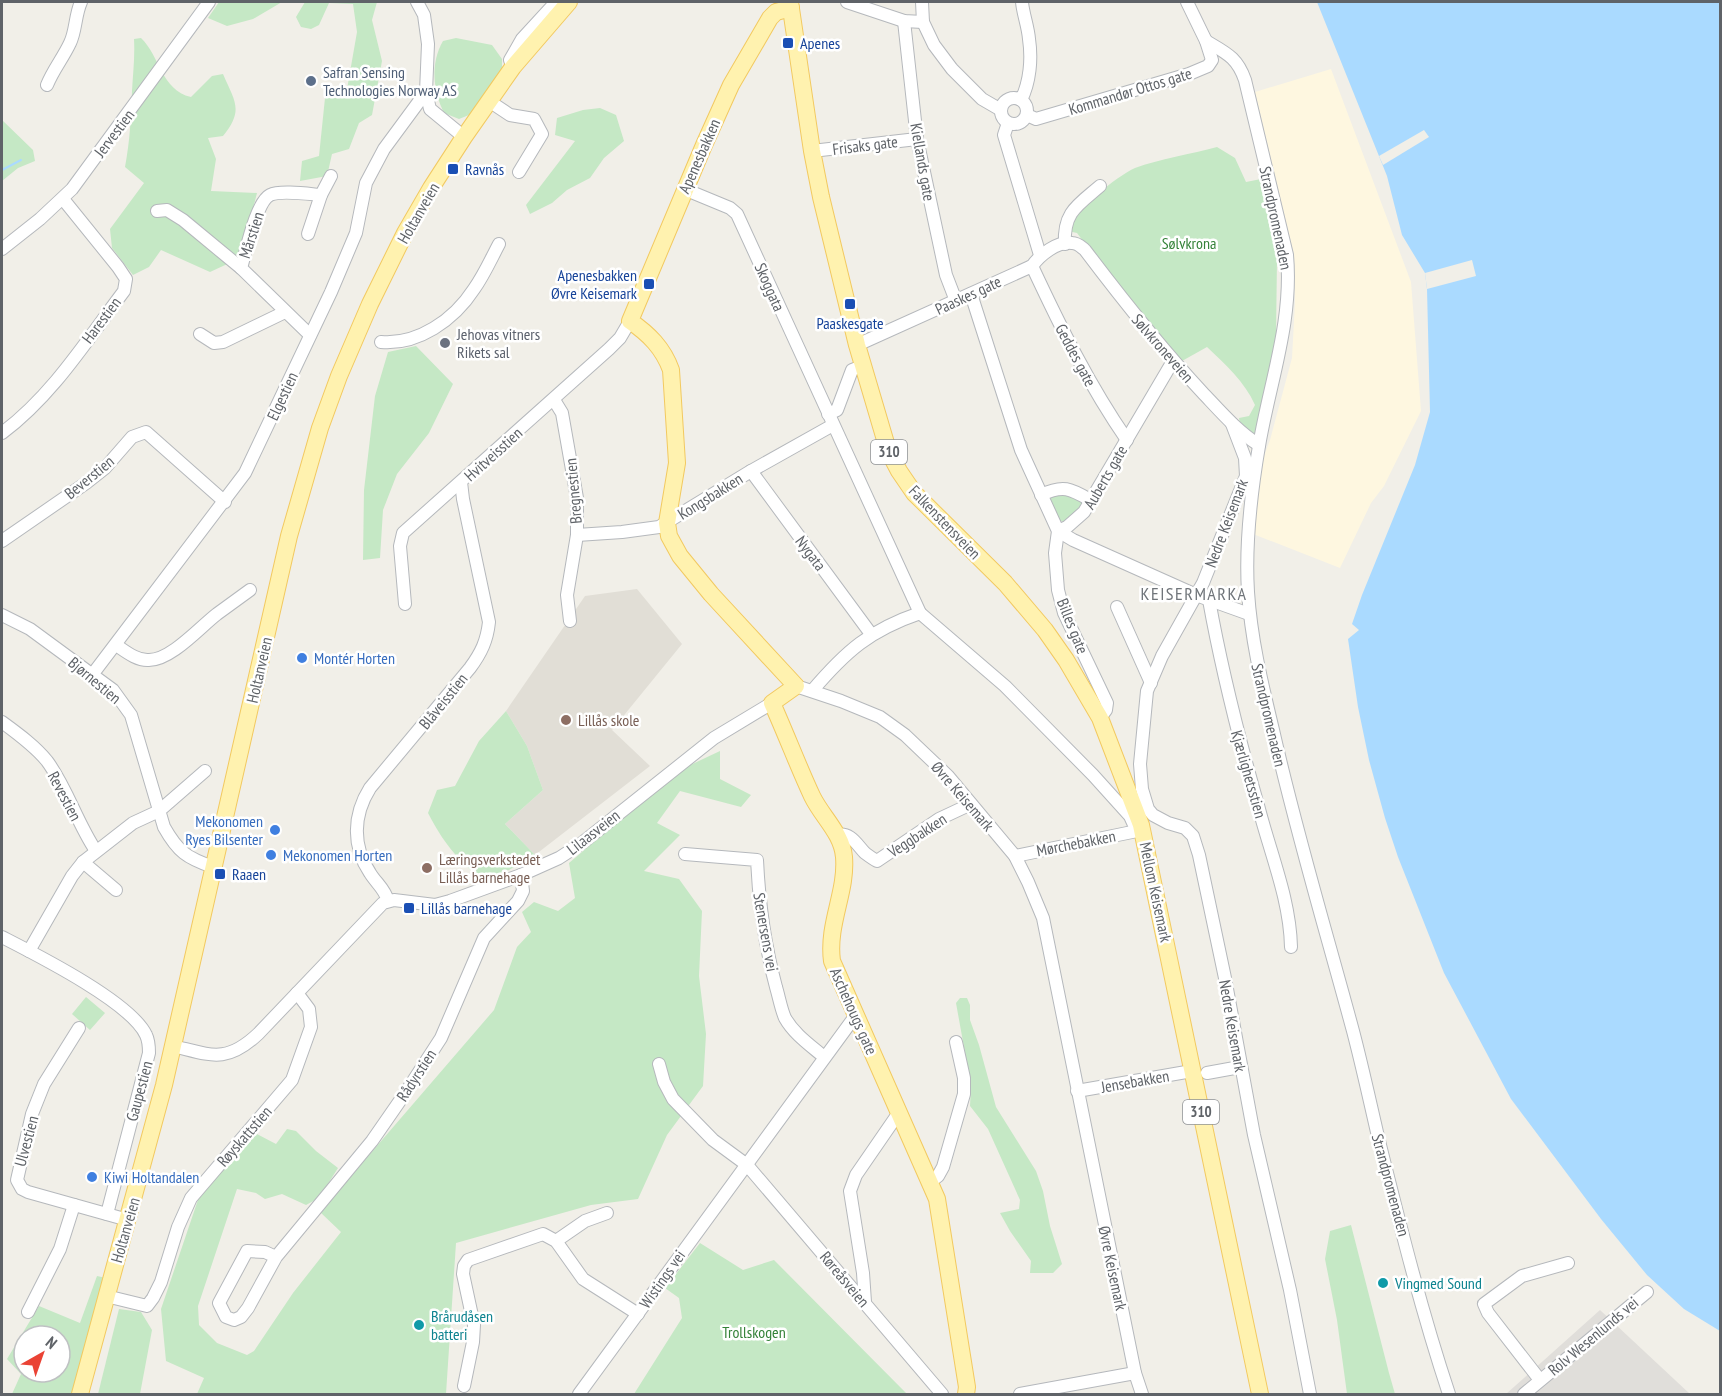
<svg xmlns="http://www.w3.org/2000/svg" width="1722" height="1396" font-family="'PT Sans Narrow',sans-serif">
	<rect width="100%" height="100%" fill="#f1efe8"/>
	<!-- commercial -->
	<polygon fill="#fef7e0" points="1331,69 1411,282 1421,411 1384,486 1371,503 1340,568 1248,532 1255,480 1270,440 1292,358 1295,302 1294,255 1255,92"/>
	<!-- industrial -->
	<polygon fill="#e0deda" points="1600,1310 1690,1394 1506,1394"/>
	<!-- education -->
	<polygon fill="#e1ded6" points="637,589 682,644 612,730 650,766 535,855 505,824 543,790 527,746 506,711 585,596"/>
	<!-- green -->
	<g fill="#c5e8c5" fill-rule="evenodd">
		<polygon points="219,2 282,2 253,19 227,26 208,18"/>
		<polygon points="305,2 377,2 372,20 382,61 372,115 359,123 349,149 332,154 327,176 300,181 302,161 319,156 325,98 346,95 357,32 353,4 329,3 319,25 311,29 301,27 296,17"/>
		<path d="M141 38C160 56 161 90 191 97L212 76 223 74C235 102 244 110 223 136L208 138 216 159 211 191 257 193 246 236 236 260 210 272 161 250 149 267 133 275 112 248 110 229 144 183 125 167C130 141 131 117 132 91 133 73 135 57 134 39Z"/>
		<path d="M456 38 492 45 502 59V70L469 115 459 119 444 113C433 91 430 63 443 41Z"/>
		<polygon points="600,108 616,115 624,141 604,158 590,178 567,190 552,203 530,214 526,205 575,141 555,135 557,118 583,110"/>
		<polygon points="2,120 33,150 35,161 18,168 2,181"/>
		<path d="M1217 147 1235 158 1246 182 1261 179 1277 259 1276 336 1256 433H1253L1240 424 1239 418 1249 416 1255 405C1245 382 1225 364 1207 347L1182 361 1126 298 1077 233 1068 231C1072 212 1117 176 1135 168 1159 159 1192 154 1217 147Z"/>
		<polygon points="416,346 453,384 429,433 397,474 383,510 380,558 363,560 364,490 375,396 388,352"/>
		<polygon points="1060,490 1080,499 1082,504 1081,508 1064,522 1059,520 1051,502 1051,497"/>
		<path d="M506 711 527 746 543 790 505 824 535 855 509 870 481 879C456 858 443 842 428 813L437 790 455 786 479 741Z"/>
		<polygon points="720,751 720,779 751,795 741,807 680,791 657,823 680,835 644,871 679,879 702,911 699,976 706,1034 703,1086 667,1135 638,1199 591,1205 456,1243 446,1394 197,1394 204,1378 166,1361 161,1309 201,1191 255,1133 276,1144 287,1129 296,1131 316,1151 338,1168 319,1198 306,1205 282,1194 265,1199 256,1193 237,1189 198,1306 199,1325 217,1343 247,1355 254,1351 293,1293 341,1232 320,1212 494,1010 517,947 531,932 522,912 534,902 558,911 575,898 569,863 629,812 686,767"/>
		<polygon points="86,997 105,1013 90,1030 72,1014"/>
		<polygon points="960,998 967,998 970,1005 970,1020 979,1045 996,1107 1036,1171 1043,1191 1050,1226 1062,1264 1053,1273 1030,1273 1031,1261 1010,1231 1000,1213 1019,1209 1020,1200 988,1129 970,1106 971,1086 956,1003"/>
		<polygon points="1351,1225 1389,1373 1395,1394 1347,1394 1337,1320 1325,1259 1330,1231"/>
		<polygon points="700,1243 743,1270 774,1260 907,1394 634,1394 682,1318 679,1298 665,1288"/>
		<path d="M97 1276 106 1278 76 1394H12L21 1374 7 1359 39 1306 80 1323ZM24 1336H60V1372H24Z"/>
		<polygon points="119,1309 141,1312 152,1330 140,1394 98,1394"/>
	</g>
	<!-- water -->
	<polygon fill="#aadaff" points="1317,2 1720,2 1720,1331 1684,1309 1647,1275 1601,1219 1511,1099 1444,973 1398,857 1385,818 1369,760 1358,707 1348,639 1359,630 1352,624 1362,595 1415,465 1430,412 1427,289 1425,273 1402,235 1387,176"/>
	<!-- pier -->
	<g fill="#f1efe8">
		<polygon points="1424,130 1429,137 1383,165 1379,156"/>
		<polygon points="1472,260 1476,276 1427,289 1425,273"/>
	</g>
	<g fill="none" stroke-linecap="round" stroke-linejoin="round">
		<!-- stream -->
		<polyline stroke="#aadaff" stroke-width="2" points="2,170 21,160"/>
		<!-- minor casing -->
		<g stroke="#b5b8bc" stroke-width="14">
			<g id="minor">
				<polyline points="417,2 424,15 428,44 426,92 430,109 464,137"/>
				<polyline points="847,2 904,21 923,22"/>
				<polyline points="922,2 923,22 934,45 952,69 982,99 1001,110"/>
				<polyline points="904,21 917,139 946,275 956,301"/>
				<path d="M1206 41C1226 53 1237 57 1245 80L1287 255C1293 321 1270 381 1259 446 1251 493 1245 544 1248 592 1251 639 1262 684 1273 730 1296 832 1326 931 1353 1031 1363 1069 1371 1107 1380 1145 1401 1229 1422 1313 1449 1394"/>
				<polyline points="513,66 510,60 522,39 556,2"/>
				<path d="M47 85C53 70 63 58 70 43 76 31 75 15 81 2"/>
				<circle cx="1014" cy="111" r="13"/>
				<path d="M1021 100C1030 82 1032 59 1029 39 1028 26 1023 14 1022 2"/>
				<polyline points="489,101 510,115 534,119 542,134 519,172"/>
				<polyline points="1027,115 1036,119 1189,74 1208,66 1212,60 1206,41 1187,2"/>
				<polyline points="1008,123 1004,135 1040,255"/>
				<polyline points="812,151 917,139"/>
				<polyline points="684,189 730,208 737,214 920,613"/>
				<polyline points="157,211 167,210 183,220 241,268"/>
				<polyline points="308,234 321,195 331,176"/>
				<path d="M1065 244C1063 212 1078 205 1100 186"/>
				<polyline points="2,249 40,219 72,189 209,2"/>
				<path d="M1032 266C1060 326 1089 385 1127 440"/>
				<polyline points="971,294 1021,450 1058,531 1055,553 1058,590 1064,613 1107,703 1106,710 1100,718"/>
				<polyline points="200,334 214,343 223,342 285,312"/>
				<path d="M310 335 241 268C246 252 256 202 270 195 280 190 309 194 321 195"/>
				<path d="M381 342C418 345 454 320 474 289 484 275 491 259 499 244"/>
				<path d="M857 345 1032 266C1040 255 1057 241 1072 243 1078 243 1081 247 1085 250 1122 299 1160 347 1202 392 1220 411 1237 431 1259 445"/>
				<polyline points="554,400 562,413 577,498 577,535 567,595 570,621"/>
				<polyline points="828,414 837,410 852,370 862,366"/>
				<polyline points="1232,424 1245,458 1246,476 1203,583 1162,656 1147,691 1140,764 1142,789 1148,809 1153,815 1168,823 1185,828 1193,836 1199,855 1225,978 1254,1135 1290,1290 1310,1394"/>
				<path d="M2 433C52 396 87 340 124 291L126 279 118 267 63 199"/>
				<polyline points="751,471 871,634"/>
				<path d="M1041 495C1064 484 1071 489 1092 501"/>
				<polyline points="1058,531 1073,540 1196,595 1249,614"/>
				<polyline points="1058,531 1067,527 1084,512 1173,361"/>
				<polyline points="577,535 622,532 659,527 751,471 833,425"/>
				<polyline points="2,541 86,483 105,468 132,437 146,432 225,502"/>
				<path d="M1209 600C1222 672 1239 739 1259 809 1271 855 1290 900 1291 947"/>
				<polyline points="405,604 400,546 403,533 609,349 620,338 630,321"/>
				<polyline points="1117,607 1151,683"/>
				<path d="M2 615 30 629 113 690 131 715 164 827C178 852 187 858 213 867"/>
				<path d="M116 645C125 651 137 661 149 660 171 660 199 628 217 614 228 606 239 598 250 590"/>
				<polyline points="92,675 245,473 331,292 356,233 366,183 384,149 426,92"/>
				<polyline points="796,686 841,701 880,717 905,735 948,776 1015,856 1028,882 1043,918 1135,1373 1142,1394"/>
				<path d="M812 691C846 651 870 630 920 613L1005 686 1093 775 1130 816 1135 827"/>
				<path d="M2 722C17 733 35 746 47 761 67 788 77 823 96 851"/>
				<path d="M837 835C851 832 857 845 865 853 869 856 873 859 877 861L939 819 971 804"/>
				<path d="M685 854 757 860C759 903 765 946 776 987 779 997 781 1009 785 1018 794 1034 810 1045 824 1057"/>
				<polyline points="1015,856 1137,831"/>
				<polyline points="83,862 116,890"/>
				<path d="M388 901C385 889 376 883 370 873 352 846 353 815 370 788L470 668C481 653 487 641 489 622L463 499 461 482"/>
				<path d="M2 937C35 954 131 1002 146 1035 149 1041 149 1047 149 1053L107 1214"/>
				<polyline points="29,951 72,876 83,862 133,823 159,811 205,771"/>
				<polyline points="79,1028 44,1084 32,1114 17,1180 22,1189 28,1192 128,1220"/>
				<path d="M173 1046C211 1055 226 1064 258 1034L383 903 394 900 435 905 450 901 521 875 559 858 582 843 714 738 772 703"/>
				<polyline points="659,1064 664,1082 673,1099 713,1140 747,1165 942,1394"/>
				<polyline points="1207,1073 1240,1067"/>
				<polyline points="1077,1091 1192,1071"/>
				<polyline points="931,1181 938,1176 943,1167 964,1094 964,1078 956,1042"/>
				<polyline points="556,1241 585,1221 607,1213"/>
				<polyline points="276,1257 265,1252 247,1251 219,1303 226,1317 234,1320 241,1317 248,1308 276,1257 372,1141 406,1092 441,1038 484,938 518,901 523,891 521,875"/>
				<polyline points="106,1296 147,1306 153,1298 161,1282 178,1227 191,1198 292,1080 311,1027 309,1009 297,993"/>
				<polyline points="865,1302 863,1273 850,1191 856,1175 898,1114"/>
				<polyline points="28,1312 60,1249 74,1205"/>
				<polyline points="1540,1380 1488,1313 1484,1304 1522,1276 1568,1263"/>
				<polyline points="464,1386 473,1342 474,1325 463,1274 464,1266 468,1260 543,1234 556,1241 583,1279 638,1314"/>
				<polyline points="579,1394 856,1015"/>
				<polyline points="1020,1394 1135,1373"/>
				<polyline points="1524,1394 1647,1292"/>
			</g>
		</g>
		<!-- major casing -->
		<g stroke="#f2c960" stroke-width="18">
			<g id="major">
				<polyline points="790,2 812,151 821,197 857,345 888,450 899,471 914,493 1005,583 1045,630 1066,660 1100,718 1141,825 1260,1394"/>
				<path d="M791 8 776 12 770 18 731 85 704 145 630 321C649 334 663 348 671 370L677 463 667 523 669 536 680 556 711 594 796 686 772 703C786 734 798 766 812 796 822 817 842 833 844 857 847 892 827 924 832 961L937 1199 967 1387 966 1394"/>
				<polyline points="80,1394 164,1085 289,536 320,428 339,376 370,304 405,233 431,188 464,137 513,67 569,2"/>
			</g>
		</g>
		<!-- minor -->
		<use href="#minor" stroke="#fff" stroke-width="12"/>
		<!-- major -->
		<use href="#major" stroke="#fff2af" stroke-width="16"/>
	</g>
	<!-- markers -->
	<g fill="#1a4fb4" stroke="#fff" stroke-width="2">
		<rect x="782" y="37" width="12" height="12" rx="3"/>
		<rect x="447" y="163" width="12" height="12" rx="3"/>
		<rect x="643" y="278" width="12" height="12" rx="3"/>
		<rect x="844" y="298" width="12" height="12" rx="3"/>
		<rect x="214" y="868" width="12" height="12" rx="3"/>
		<rect x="403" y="902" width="12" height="12" rx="3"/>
	</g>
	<circle fill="#5c6f8a" stroke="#fff" stroke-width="2" cx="311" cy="81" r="6"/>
	<circle fill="#6b7280" stroke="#fff" stroke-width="2" cx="445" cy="343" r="6"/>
	<g fill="#3f7fe0" stroke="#fff" stroke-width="2">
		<circle cx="302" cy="658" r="6"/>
		<circle cx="275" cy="830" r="6"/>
		<circle cx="271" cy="855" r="6"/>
		<circle cx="92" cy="1177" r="6"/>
	</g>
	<g fill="#8d6e63" stroke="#fff" stroke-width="2">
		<circle cx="566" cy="720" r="6"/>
		<circle cx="427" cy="868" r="6"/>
	</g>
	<g fill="#0f9aa8" stroke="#fff" stroke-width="2">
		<circle cx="1383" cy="1283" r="6"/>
		<circle cx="419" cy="1325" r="6"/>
	</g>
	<g text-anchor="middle" stroke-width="5" stroke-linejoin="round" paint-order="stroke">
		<!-- shield labels -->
		<g fill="#fff" stroke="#8f9295" stroke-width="1.5">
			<rect x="871" y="440" width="36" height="24" rx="4.5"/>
			<rect x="1183" y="1100" width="36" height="24" rx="4.5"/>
		</g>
		<g font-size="15" font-weight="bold" fill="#5f6368">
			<text x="889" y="457">310</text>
			<text x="1201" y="1117">310</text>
		</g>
		<!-- transit labels -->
		<g font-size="16" fill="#164399" stroke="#fff" text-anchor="start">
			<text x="800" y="49">Apenes</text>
			<text x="465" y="175">Ravnås</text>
			<text x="637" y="281" text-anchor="end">Apenesbakken<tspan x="637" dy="18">Øvre Keisemark</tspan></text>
			<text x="850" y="329" text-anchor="middle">Paaskesgate</text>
			<text x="232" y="880">Raaen</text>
			<text x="421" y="914">Lillås barnehage</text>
		</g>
		<!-- service labels -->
		<g font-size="16" fill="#4e5e75" stroke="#fff" text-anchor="start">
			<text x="323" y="78">Safran Sensing<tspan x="323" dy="18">Technologies Norway AS</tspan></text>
		</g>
		<!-- street labels -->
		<g font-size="16" fill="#5f6368" stroke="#fff">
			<text transform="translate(1130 91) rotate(-17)" y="6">Kommandør Ottos gate</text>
			<text transform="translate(114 133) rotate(-53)" y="6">Jervestien</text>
			<text transform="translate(865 145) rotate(-7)" y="6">Frisaks gate</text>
			<text transform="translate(699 156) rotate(-66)" y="6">Apenesbakken</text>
			<text transform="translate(923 162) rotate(80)" y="6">Kiellands gate</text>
			<text transform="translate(418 213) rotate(-60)" y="6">Holtanveien</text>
			<text transform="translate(1276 218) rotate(78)" y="6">Strandpromenaden</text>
			<text transform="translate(251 235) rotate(-72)" y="6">Mårstien</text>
			<text transform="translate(770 287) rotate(66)" y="6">Skoggata</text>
			<text transform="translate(968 295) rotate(-25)" y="6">Paaskes gate</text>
			<text transform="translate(101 320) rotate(-53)" y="6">Harestien</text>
			<text transform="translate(1163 348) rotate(49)" y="6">Sølvkroneveien</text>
			<text transform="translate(1076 355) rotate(62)" y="6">Geddes gate</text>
			<text transform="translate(282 396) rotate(-65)" y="6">Elgestien</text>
			<text transform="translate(493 454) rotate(-42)" y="6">Hvitveisstien</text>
			<text transform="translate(89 477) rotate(-39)" y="6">Beverstien</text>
			<text transform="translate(1105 477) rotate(-60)" y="6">Auberts gate</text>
			<text transform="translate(573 491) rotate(-95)" y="6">Bregnestien</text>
			<text transform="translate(710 496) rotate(-32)" y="6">Kongsbakken</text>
			<text transform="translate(945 522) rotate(46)" y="6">Falkenstensveien</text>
			<text transform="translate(1226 523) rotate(-69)" y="6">Nedre Keisemark</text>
			<text transform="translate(811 553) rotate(53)" y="6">Nygata</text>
			<text transform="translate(1073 626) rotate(68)" y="6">Billes gate</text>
			<text transform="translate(259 670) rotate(-77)" y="6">Holtanveien</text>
			<text transform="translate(95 680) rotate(40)" y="6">Bjørnestien</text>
			<text transform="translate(443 701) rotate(-51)" y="6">Blåveisstien</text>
			<text transform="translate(1269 715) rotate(77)" y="6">Strandpromenaden</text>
			<text transform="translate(1249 774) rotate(74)" y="6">Kjærlighetsstien</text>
			<text transform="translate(65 796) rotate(62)" y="6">Revestien</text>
			<text transform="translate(963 796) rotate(49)" y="6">Øvre Keisemark</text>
			<text transform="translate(593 832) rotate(-38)" y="6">Lilaasveien</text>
			<text transform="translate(917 835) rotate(-33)" y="6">Veggbakken</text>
			<text transform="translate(1076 843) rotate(-11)" y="6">Mørchebakken</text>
			<text transform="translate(1156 892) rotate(78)" y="6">Mellom Keisemark</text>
			<text transform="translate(766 932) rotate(80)" y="6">Stenersens vei</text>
			<text transform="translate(854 1011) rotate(66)" y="6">Aschehougs gate</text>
			<text transform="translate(1233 1026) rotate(80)" y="6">Nedre Keisemark</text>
			<text transform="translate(416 1075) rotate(-57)" y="6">Rådyrstien</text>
			<text transform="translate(1135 1081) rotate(-10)" y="6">Jensebakken</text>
			<text transform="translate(139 1091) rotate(-75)" y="6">Gaupestien</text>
			<text transform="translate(244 1136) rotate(-49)" y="6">Røyskattstien</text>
			<text transform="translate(26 1141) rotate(-75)" y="6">Ulvestien</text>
			<text transform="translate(1391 1185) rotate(75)" y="6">Strandpromenaden</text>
			<text transform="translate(125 1230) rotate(-74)" y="6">Holtanveien</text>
			<text transform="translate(1113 1268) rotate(78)" y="6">Øvre Keisemark</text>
			<text transform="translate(662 1279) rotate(-55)" y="6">Wistings vei</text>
			<text transform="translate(845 1279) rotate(50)" y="6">Røreåsveien</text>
			<text transform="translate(1593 1336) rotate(-40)" y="6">Rolv Wesenlunds vei</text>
		</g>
		<!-- park labels -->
		<g font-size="16" fill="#348238" stroke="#fff">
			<text x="1189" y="249">Sølvkrona</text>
			<text x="754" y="1338">Trollskogen</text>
		</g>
		<!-- worship labels -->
		<g font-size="16" fill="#5b616d" stroke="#fff" text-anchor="start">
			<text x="457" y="340">Jehovas vitners<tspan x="457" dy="18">Rikets sal</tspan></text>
		</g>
		<!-- shop labels -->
		<g font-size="16" fill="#366cbe" stroke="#fff" text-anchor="start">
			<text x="314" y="664">Montér Horten</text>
			<text x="263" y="827" text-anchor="end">Mekonomen<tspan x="263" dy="18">Ryes Bilsenter</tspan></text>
			<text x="283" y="861">Mekonomen Horten</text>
			<text x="104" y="1183">Kiwi Holtandalen</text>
		</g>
		<!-- education labels -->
		<g font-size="16" fill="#785e54" stroke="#fff" text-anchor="start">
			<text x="578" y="726">Lillås skole</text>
			<text x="439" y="865">Læringsverkstedet<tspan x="439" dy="18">Lillås barnehage</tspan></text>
		</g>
		<!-- culture labels -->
		<g font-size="16" fill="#0d838f" stroke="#fff" text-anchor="start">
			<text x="1395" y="1289">Vingmed Sound</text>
			<text x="431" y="1322">Brårudåsen<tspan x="431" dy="18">batteri</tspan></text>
		</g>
		<!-- neighbourhood labels -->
		<g font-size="18" letter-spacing="1.5" fill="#70757a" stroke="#fff">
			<text x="1194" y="600">KEISERMARKA</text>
		</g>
	</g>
	<!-- border -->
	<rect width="1722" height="1396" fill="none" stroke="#5f6368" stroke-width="6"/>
	<!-- north arrow -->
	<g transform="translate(42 1354) rotate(40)"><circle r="28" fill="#ffffff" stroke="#bfc1c3" stroke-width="1.5"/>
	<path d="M0-4.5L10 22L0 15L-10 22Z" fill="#ea4335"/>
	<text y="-9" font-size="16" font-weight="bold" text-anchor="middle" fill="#5f6368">N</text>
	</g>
</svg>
